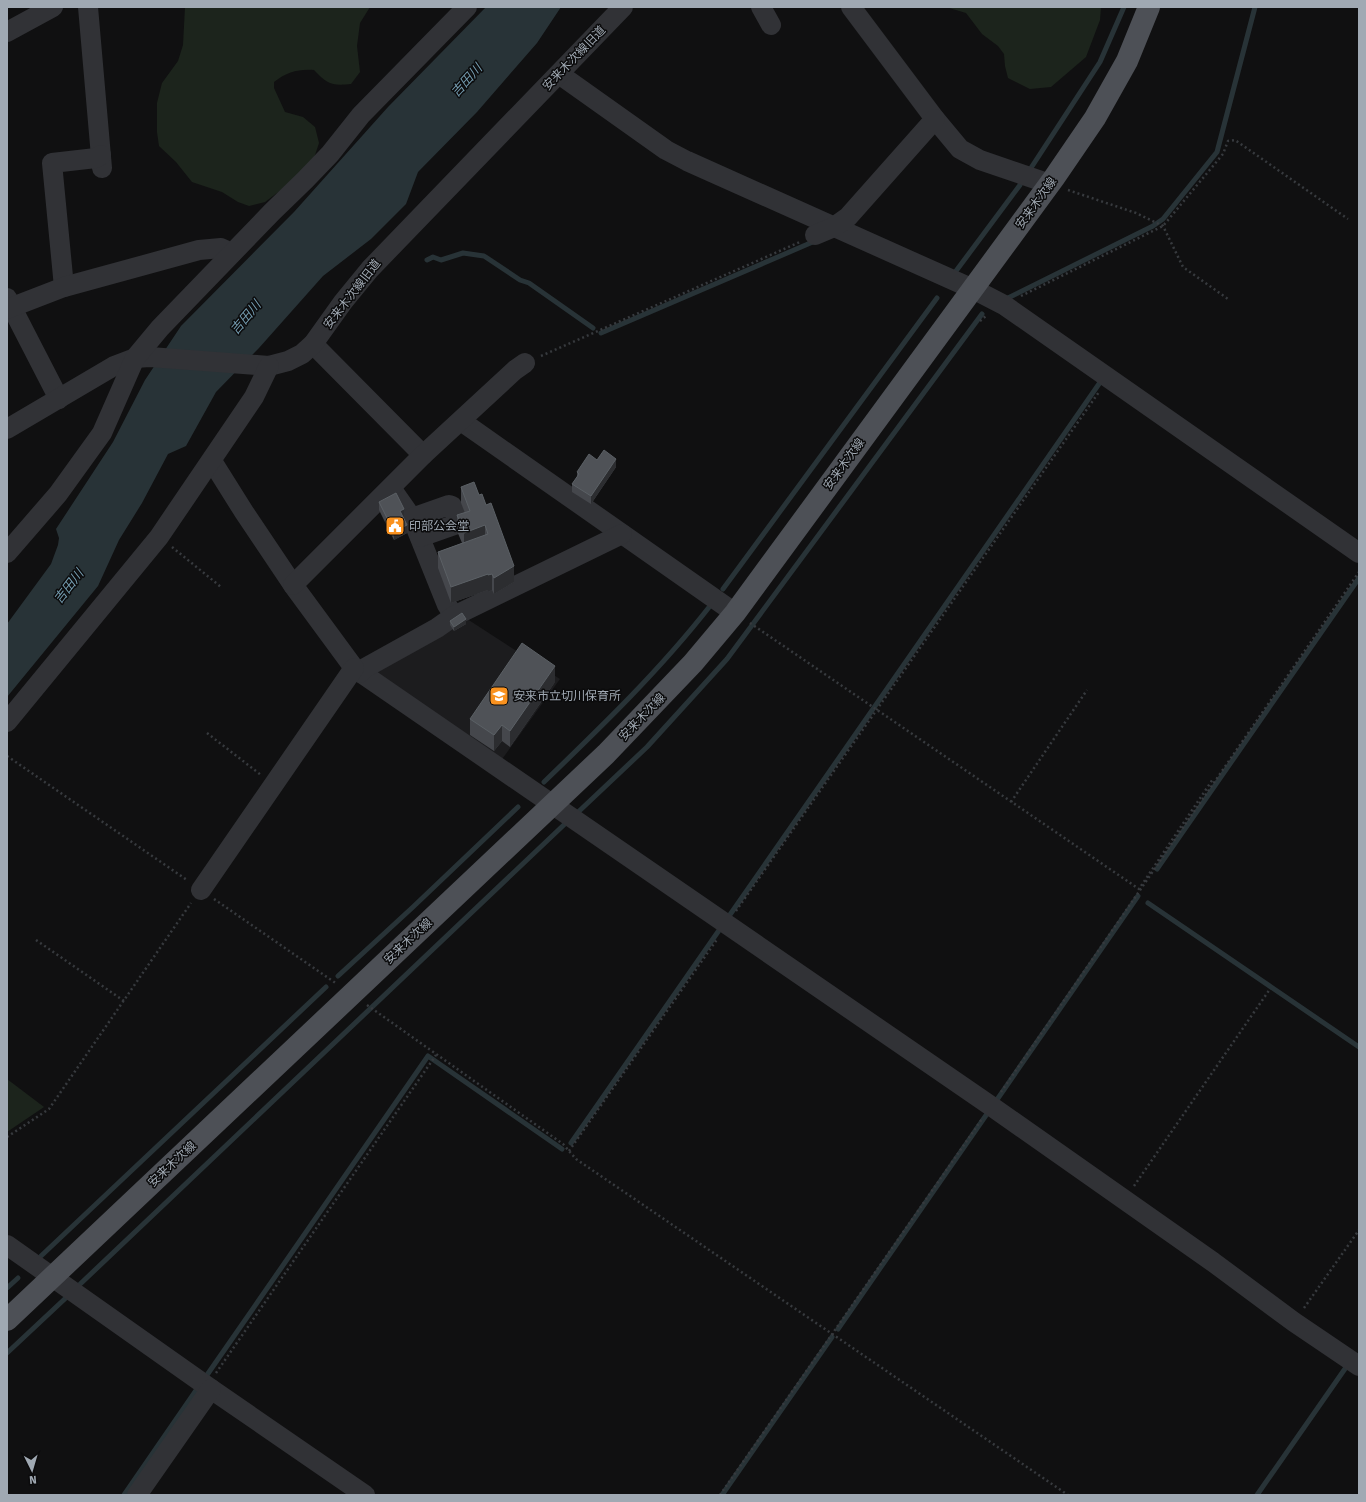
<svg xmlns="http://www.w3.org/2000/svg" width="1366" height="1502" font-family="'Fira Sans','Noto Sans JP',sans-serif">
	<rect width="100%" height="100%" fill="#101011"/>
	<!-- built -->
	<polygon fill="#1c1c1e" points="461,615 560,679 500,762 368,669"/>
	<!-- green -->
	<g fill="#1c241c">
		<path d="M185 7H370L360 23 357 46 360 72 351 84C332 86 327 84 314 70 298 69 287 72 274 82V88L285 112 303 117 315 127 319 143 312 164 293 181 265 202 249 206 238 202 222 192 192 182 176 162 159 146 157 132V103L162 83 178 61 183 45Z"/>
		<polygon points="946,7 1101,7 1100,20 1086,57 1051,87 1030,89 1008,78 1005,66 1004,54 998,46 982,34 966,13"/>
		<polygon points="7,1079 44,1107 7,1132"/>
	</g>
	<!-- water -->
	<polygon fill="#283337" points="486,7 561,7 537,43 477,112 418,172 406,204 371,239 323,276 259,348 216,392 186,446 168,454 142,503 119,540 98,586 7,697 7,624 51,564 58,545 59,538 56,529 113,442 145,380 181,326 294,212 388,107"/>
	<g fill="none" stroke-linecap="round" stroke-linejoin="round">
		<!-- stream -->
		<g stroke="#283337" stroke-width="5">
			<polyline points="1029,171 1100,62 1124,7"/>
			<polyline points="427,260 433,257 441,260 463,253 484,256 520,280 529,283 593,328"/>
			<polyline points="956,271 1020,185"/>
			<polyline points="1008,298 1153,226 1163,219 1217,152 1255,7"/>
			<polyline points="601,333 815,241"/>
			<polyline points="723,589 937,298"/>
			<path d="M544 782C602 726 660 670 710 606"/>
			<polyline points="575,815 647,747 727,659 982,314"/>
			<polyline points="1157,869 1359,578"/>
			<polyline points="1148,903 1359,1047"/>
			<polyline points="727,919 1101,381"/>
			<polyline points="338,976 413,907 518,807"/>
			<polyline points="994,1104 1138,896"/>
			<polyline points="571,1143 722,926"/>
			<polyline points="41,1256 326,987"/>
			<polyline points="7,1288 18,1278"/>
			<polyline points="76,1288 569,820"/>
			<polyline points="838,1329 989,1111"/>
			<polyline points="7,1353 70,1294"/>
			<polyline points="207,1375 428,1056 562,1149"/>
			<polyline points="124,1495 197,1389"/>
			<polyline points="722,1495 832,1337"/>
			<polyline points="1257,1495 1349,1363"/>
		</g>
		<!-- path -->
		<g stroke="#373a3e" stroke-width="2.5" stroke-dasharray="2 3" stroke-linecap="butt">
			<polyline points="1068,190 1136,213 1163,226 1183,267 1228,299"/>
			<polyline points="1021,296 1163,226 1223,154 1228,141 1235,140 1348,219"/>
			<polyline points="980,321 987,315"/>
			<polyline points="541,356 800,242"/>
			<polyline points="172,547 221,587"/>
			<polyline points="750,623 1139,889 1213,779"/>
			<polyline points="207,733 261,775"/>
			<polyline points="7,756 187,880"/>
			<polyline points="1011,802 1087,690"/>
			<polyline points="214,899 337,984"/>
			<polyline points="736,911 1099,392"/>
			<polyline points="36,940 124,1001"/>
			<polyline points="367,1005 563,1144 576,1159 1068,1495"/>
			<polyline points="1001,1092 1359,572"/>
			<polyline points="7,1137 49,1109 191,903"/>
			<polyline points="569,1151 718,938"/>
			<polyline points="1134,1186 1270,989"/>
			<polyline points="1304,1308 1359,1230"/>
			<polyline points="216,1373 436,1055"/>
			<polyline points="720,1495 982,1119"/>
		</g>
		<!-- minor -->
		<g stroke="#313236" stroke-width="20">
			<polyline points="88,7 102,168"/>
			<polyline points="761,7 771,25"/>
			<polyline points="851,7 935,119 960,149 980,160 1050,184"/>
			<polyline points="7,32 53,7"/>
			<polyline points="559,74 666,150 687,161 973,289 1004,305 1359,553"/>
			<polyline points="815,235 834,227 848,217 935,119"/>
			<polyline points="64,287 52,163 96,158 101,155"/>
			<polyline points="7,298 59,399"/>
			<polyline points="7,309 64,287 199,250 221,248 232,253"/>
			<polyline points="313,344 423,455"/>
			<polyline points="461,421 735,613"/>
			<polyline points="7,429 114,366 135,358 150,357 269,366 288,361 302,354 313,344 343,302 370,269 623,7"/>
			<polyline points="212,461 244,512 293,585 354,668 991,1106 1213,1262 1294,1322 1359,1366"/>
			<polyline points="391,488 412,518 447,605 454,616"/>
			<polyline points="412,518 449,505 452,506 458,520 457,524 420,537"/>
			<polyline points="7,553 58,494 102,433 135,358 160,328 272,212 305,180 330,154 361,115 467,7"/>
			<polyline points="293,585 423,455 515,370 525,363"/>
			<polyline points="360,673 365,668 437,628 454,616 622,534"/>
			<polyline points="7,722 159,537 254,397 269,366"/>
			<polyline points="201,890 354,668"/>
			<polyline points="7,1245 211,1389 365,1495"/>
			<polyline points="137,1495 211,1389"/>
		</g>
		<!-- major -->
		<polyline stroke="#4d5056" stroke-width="22" points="7,1320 606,754 693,663 735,613 1054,178 1095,118 1127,61 1149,7"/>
	</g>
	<!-- wall -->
	<g fill="#45474c">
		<polygon points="597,460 616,467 591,504 572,492 572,484 577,477 577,472"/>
		<polygon points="461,487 479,495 514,582 494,594 492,590 488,592 488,590 451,603 438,568 438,552 462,543 457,531 457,515 465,513 461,503"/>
		<polygon points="379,502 404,517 403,517 407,533 394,540 379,510"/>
		<polygon points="450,621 466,624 454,631 450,625"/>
		<polygon points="555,682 510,747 502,741 494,751 470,735 470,719"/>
	</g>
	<!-- shaded-wall -->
	<g fill="#2c2d30">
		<polygon points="616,459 616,467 591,504 591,496"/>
		<polygon points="404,509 404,517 400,519 400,511"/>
		<polygon points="407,525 407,533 394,540 394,532"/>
		<polygon points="485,525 485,541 464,549 464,533"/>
		<polygon points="514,566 514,582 494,594 494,578"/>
		<polygon points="488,574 488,590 451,603 451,587"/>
		<polygon points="492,574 492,590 488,592 488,575"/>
		<polygon points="466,619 466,624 454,631 454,627"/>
		<polygon points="555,666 555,682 510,747 510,731"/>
		<polygon points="502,725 502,741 494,751 494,735"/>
	</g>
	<!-- building -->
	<g fill="#4f5257" stroke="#5b6065">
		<polygon points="604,450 616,459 591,496 572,484 579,474 577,472 589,454 597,460"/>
		<polygon points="474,482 479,495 482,494 486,505 491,503 514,566 494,578 492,574 488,575 488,574 451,587 438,552 488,534 485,525 464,533 457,515 470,511 461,487"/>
		<polygon points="396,493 404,509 400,511 407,525 394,532 379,502"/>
		<polygon points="462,613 466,619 454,627 450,621"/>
		<polygon points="522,643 555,666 510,731 502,725 494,735 470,719"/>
	</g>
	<!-- icons -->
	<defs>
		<g id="civic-square" transform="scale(1)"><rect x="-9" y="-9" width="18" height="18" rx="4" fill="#fa921f" stroke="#0b0b0c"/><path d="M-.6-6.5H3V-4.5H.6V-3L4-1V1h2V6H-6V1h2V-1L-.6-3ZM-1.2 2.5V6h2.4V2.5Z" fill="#fff"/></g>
		<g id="school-square" transform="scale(1)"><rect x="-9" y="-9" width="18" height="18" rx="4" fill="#fa921f" stroke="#0b0b0c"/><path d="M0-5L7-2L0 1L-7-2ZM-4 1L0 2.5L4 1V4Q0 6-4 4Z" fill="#fff"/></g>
	</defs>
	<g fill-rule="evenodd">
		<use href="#civic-square" x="395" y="526"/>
		<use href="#school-square" x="499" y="696"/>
	</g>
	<g text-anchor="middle" stroke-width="3" stroke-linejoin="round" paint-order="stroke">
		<!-- street labels -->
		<g font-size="12" fill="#a0a9b3" stroke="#0b0b0c">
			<text transform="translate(574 58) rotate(-46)" y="4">安来木次線旧道</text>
			<text transform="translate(1036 203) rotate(-54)" y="4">安来木次線</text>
			<text transform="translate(352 294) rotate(-52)" y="4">安来木次線旧道</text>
			<text transform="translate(844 464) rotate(-54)" y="4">安来木次線</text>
			<text transform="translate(642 717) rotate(-46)" y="4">安来木次線</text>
			<text transform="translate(408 941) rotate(-43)" y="4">安来木次線</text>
			<text transform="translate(172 1164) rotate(-43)" y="4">安来木次線</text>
		</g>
		<!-- poi labels -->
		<g font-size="12" fill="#a0a9b3" stroke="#0b0b0c" text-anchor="start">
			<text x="409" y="530">印部公会堂</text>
			<text x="513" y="700">安来市立切川保育所</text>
		</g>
		<!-- water labels -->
		<g font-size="13" font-style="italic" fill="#759db1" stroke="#0b0b0c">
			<text transform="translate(466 80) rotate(-48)" y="5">吉田川</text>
			<text transform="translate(245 317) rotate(-50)" y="5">吉田川</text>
			<text transform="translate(68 586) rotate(-52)" y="5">吉田川</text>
		</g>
	</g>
	<!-- border -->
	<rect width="1366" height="1502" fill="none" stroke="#a0a9b3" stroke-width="16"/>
	<!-- north arrow -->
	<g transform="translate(32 1470) rotate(175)" stroke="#0b0b0c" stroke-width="3" paint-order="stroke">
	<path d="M0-3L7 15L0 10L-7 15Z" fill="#a0a9b3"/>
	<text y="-6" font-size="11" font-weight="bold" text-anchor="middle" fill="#a0a9b3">N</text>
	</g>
</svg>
